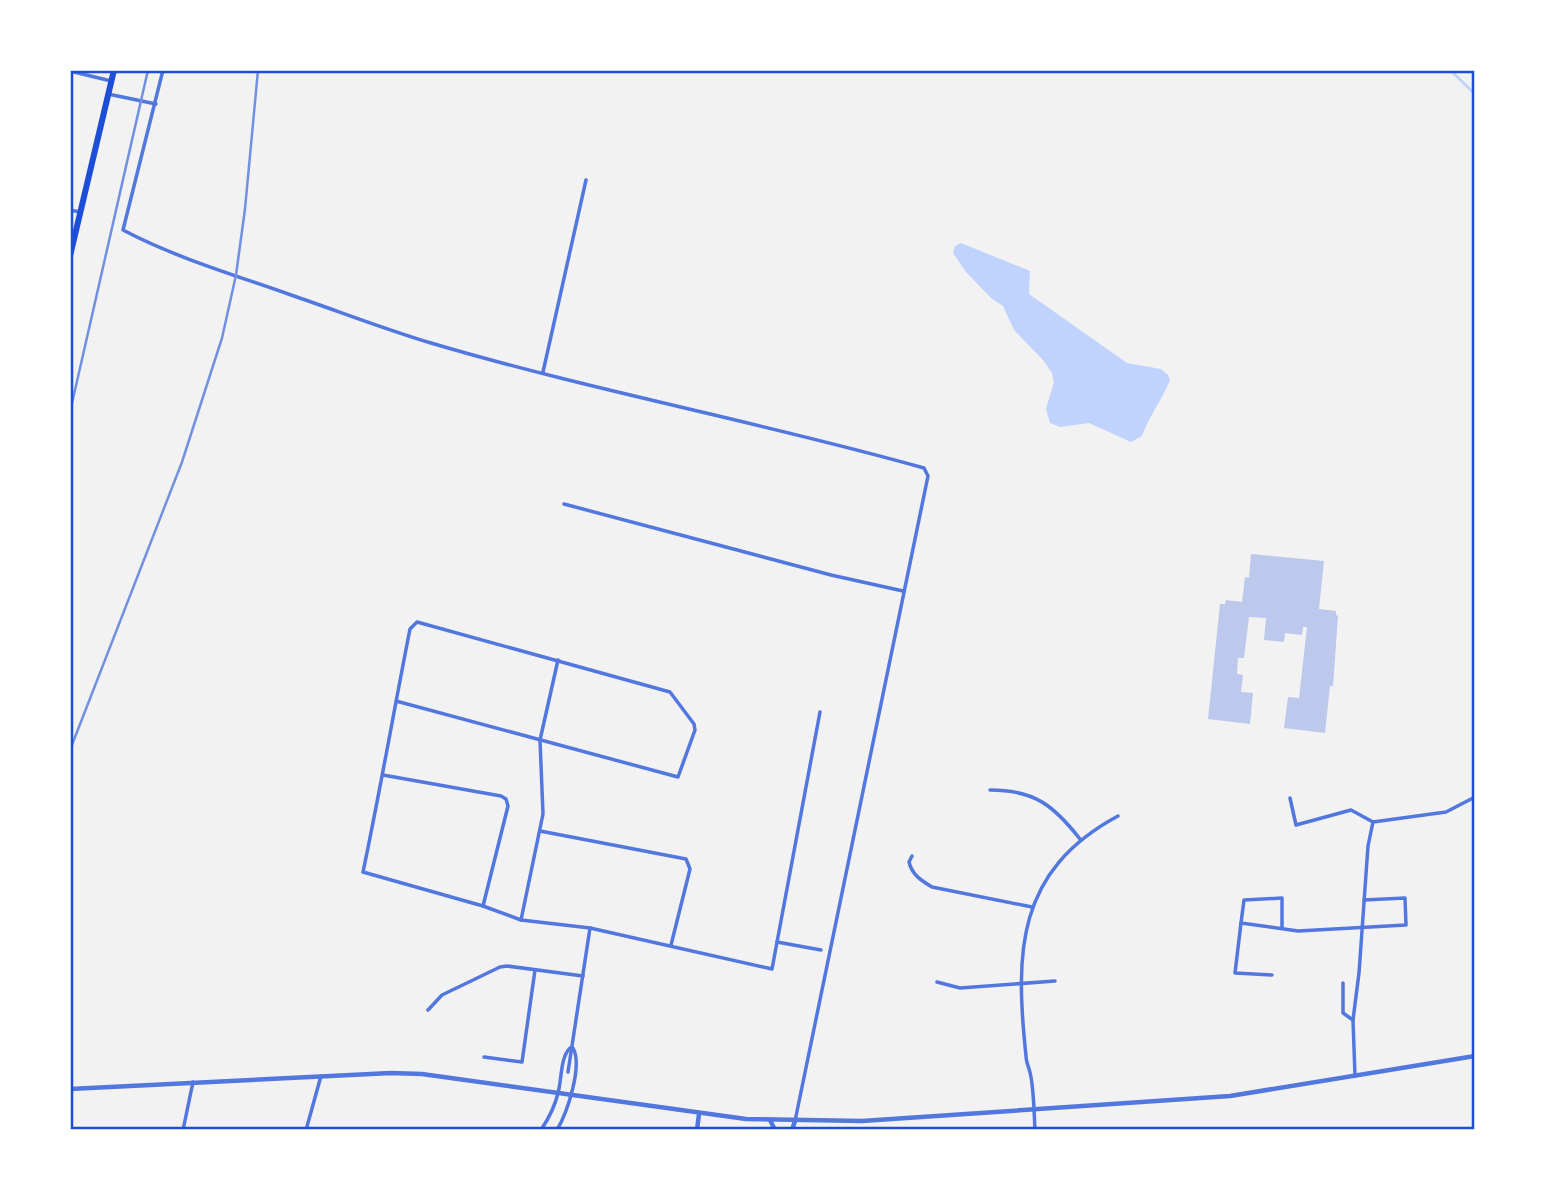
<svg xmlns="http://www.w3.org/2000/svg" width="1545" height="1200" font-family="'Fira Sans',sans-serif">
	<rect width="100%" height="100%" fill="#f2f2f2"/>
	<!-- water -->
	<path fill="#bfd3fe" d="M961 243 1030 271 1029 294 1127 363 1161 369 1168 375 1170 380C1162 400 1150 414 1142 436L1131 442 1089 423 1060 427 1050 423 1046 409 1054 382 1052 373 1043 360 1014 330 1003 306 991 298 966 272 953 253 955 246Z"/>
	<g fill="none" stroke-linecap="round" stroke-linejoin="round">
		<!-- stream -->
		<polyline stroke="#bfd3fe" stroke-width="2.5" points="1450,70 1475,94"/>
	</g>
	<!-- building -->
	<polygon fill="#bdc9ec" points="1251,554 1324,561 1319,609 1336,611 1336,615 1338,616 1333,686 1330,686 1325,733 1284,728 1288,697 1299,698 1307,627 1303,627 1302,635 1285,633 1284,642 1264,640 1266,618 1249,617 1244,658 1238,658 1237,674 1243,675 1241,692 1253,693 1250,724 1208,719 1220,604 1225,604 1226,600 1242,602 1245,577 1249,578"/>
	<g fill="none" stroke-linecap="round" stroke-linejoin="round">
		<!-- minor -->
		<g stroke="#5277de" stroke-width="3.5">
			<path d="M163 70 123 230C176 258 235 275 291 295 338 311 384 329 431 343 593 391 761 422 924 468L928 476 795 1121"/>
			<polyline points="70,71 111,81"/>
			<polyline points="108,94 156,104"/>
			<polyline points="70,210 80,212"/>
			<polyline points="543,372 586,180"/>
			<polyline points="564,504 831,575 903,591"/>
			<path d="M396 701 678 777 695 730 694 724 670 692 417 622 410 629C394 710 380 791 363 872L483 906 521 920 590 928 772 969 820 712"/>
			<polyline points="383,775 501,796 506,799 508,806 483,906"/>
			<path d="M990 790C1035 790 1054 806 1080 839"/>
			<polyline points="1290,798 1296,825 1351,810 1373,822"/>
			<polyline points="540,831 686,859 690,869 671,945"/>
			<path d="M912 856 909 862C912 875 922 881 932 887L1032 907"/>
			<polyline points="521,920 543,814 540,740 558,660"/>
			<polyline points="1241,923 1244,900 1282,898 1282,928"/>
			<polyline points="777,942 821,950"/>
			<polyline points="1272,975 1235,973 1241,923 1298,931 1406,925 1405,898 1364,900"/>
			<polyline points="937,982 960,988 1055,981"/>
			<polyline points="1343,983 1343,1013 1353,1020"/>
			<polyline points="428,1010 442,995 500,967 507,966 583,976"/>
			<polyline points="484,1057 522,1062 535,970"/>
			<polyline points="568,1072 590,928"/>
			<polyline points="1355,1076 1353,1020 1359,973 1368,846 1373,822 1446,812 1475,797"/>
			<polyline points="183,1130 193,1082"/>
			<polyline points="306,1130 321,1076"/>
			<path d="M541 1130C549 1118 555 1106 558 1093 562 1079 560 1058 570 1048"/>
			<path d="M557 1130C567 1113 583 1066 573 1048"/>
			<path d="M1035 1130C1034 1112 1034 1094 1031 1077 1030 1069 1026 1063 1026 1056 1015 952 1016 871 1118 816"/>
		</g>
		<!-- tertiary -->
		<g stroke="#5277de" stroke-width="4.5">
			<polyline points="70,1089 391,1073 422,1074 746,1119 862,1121 1230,1096 1475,1056"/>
			<polyline points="770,1120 775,1130"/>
			<polyline points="697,1130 699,1114"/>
			<polyline points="792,1130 795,1121"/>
		</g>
		<!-- primary -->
		<polyline stroke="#1d4ed8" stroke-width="6" points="70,256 114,70"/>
		<!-- rail -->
		<g stroke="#7290e2" stroke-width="2.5">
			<polyline points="70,412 148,70"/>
			<polyline points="70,750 182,462 222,338 236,275 245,209 258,70"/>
		</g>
	</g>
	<!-- border -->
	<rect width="1545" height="1200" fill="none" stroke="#ffffff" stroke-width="144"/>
	<rect x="72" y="72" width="1401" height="1056" fill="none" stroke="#1d4ed8" stroke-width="2.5"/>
</svg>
